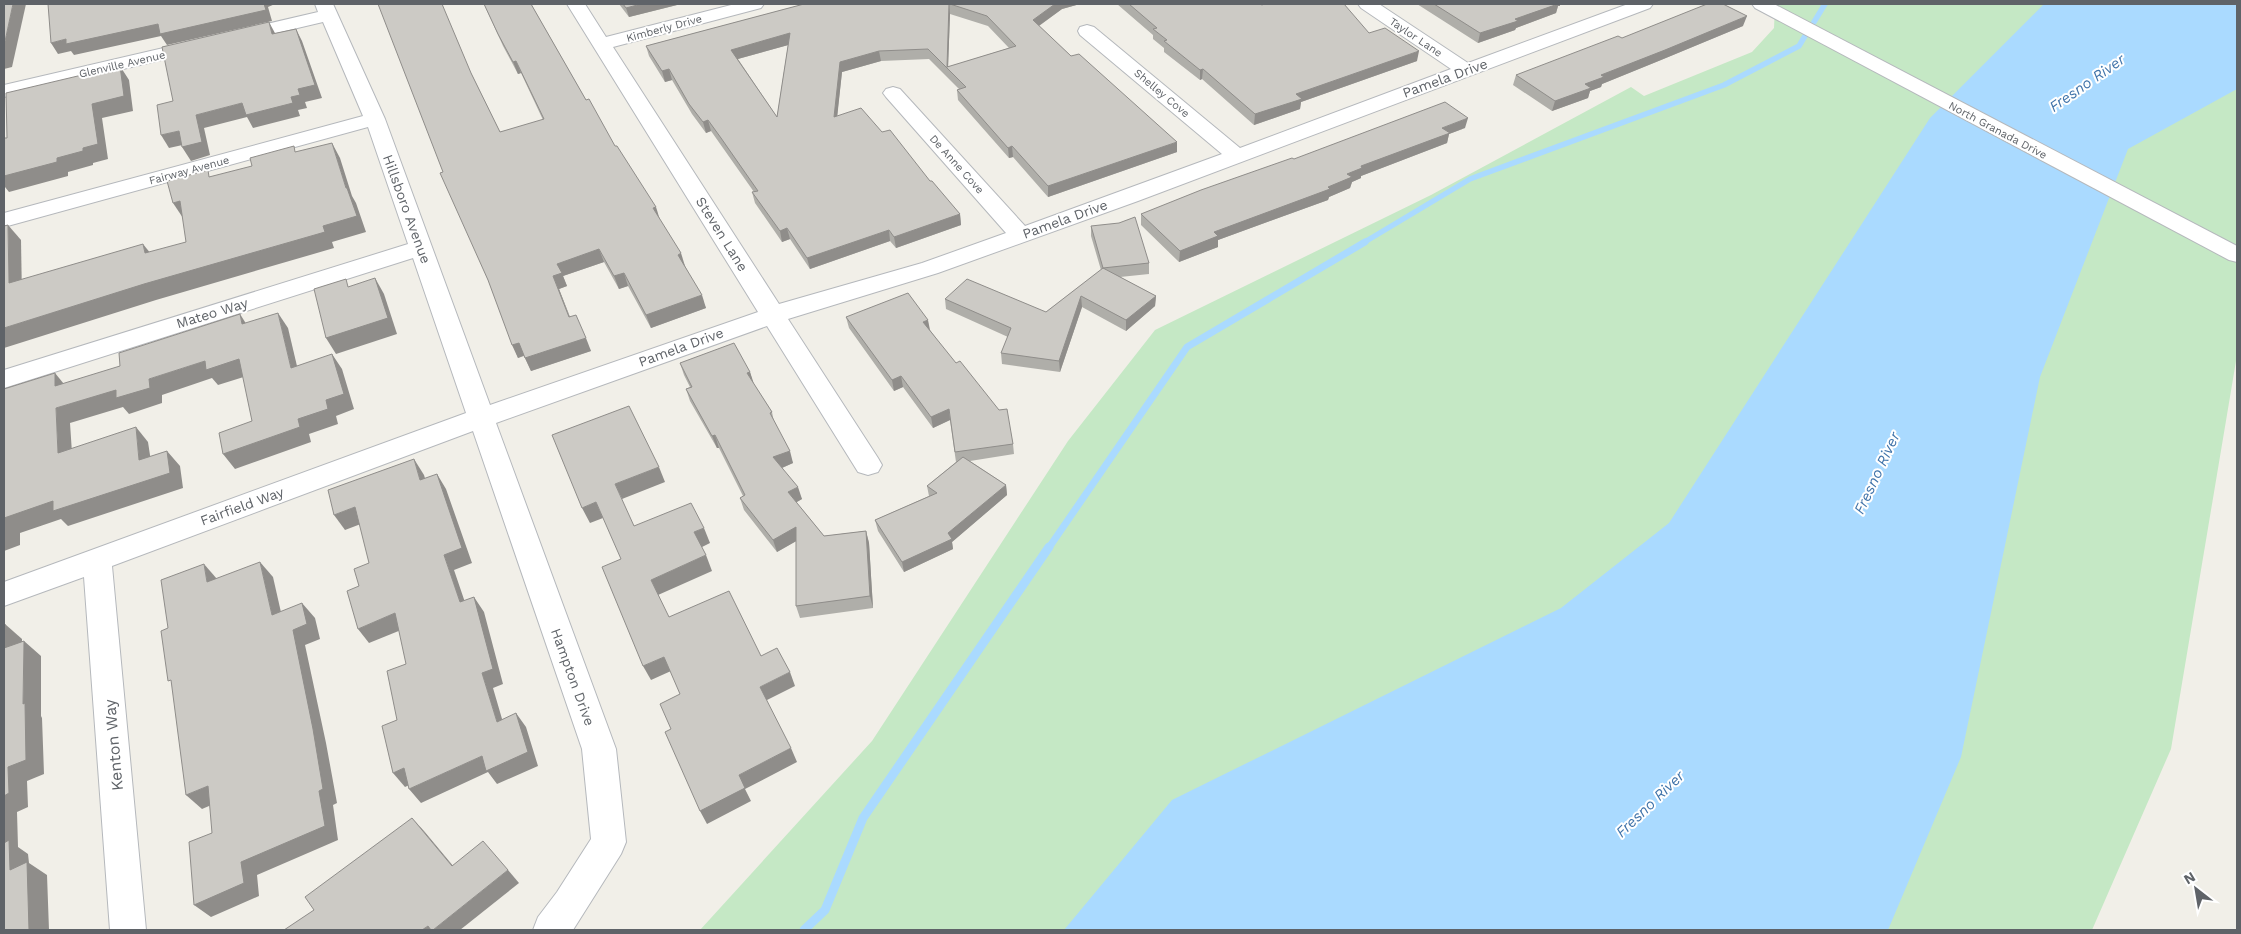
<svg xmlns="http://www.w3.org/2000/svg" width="2241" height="934" font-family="'Work Sans',sans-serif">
	<rect width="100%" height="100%" fill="#f1efe8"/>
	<!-- green -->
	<polygon fill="#c5e8c5" points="1779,4 2237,4 2237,355 2171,749 2092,930 700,930 872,741 1068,441 1155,330 1431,195 1631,87 1644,96 1752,52 1774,28 1775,6"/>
	<!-- water -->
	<polygon fill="#aadaff" points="2044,4 2237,4 2237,89 2128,149 2040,377 1961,757 1888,930 1064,930 1172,800 1561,608 1669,523 1930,118"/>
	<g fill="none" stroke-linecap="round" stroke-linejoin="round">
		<!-- stream-far2 -->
		<g stroke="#aadaff" stroke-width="5.5">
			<polyline points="1814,22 1825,4"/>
			<polyline points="1363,243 1470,179 1724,85 1799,46 1805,36"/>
		</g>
		<!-- stream-far1 -->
		<polyline stroke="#aadaff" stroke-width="7" points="1048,549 1187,347 1365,242"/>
		<!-- stream -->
		<polyline stroke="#aadaff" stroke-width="9" points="804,930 825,910 863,818 1049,547"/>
		<!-- minor casing -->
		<g stroke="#b5b8bc" stroke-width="2">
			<polygon id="minor" points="315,4 333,4 385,119 490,405 758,312 567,4 585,4 606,37 735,4 764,4 761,8 613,47 779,304 922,263 1006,233 886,97 883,93 886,89 893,87 900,89 1025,226 1222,154 1080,35 1078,31 1080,27 1087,25 1094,27 1240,148 1451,69 1361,8 1358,4 1379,4 1468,63 1628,4 1653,4 1650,8 1138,201 938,273 788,319 878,458 882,465 878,472 868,475 858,472 767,326 496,423 616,749 626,842 621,854 573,930 533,930 538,917 557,892 591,839 582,749 473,431 112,566 146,930 110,930 84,577 4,606 4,582 466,413 413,258 4,388 4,370 408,244 368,127 4,227 4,213 363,116 323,22 4,97 4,85 318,12"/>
		</g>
		<!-- tertiary casing -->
		<g stroke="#b5b8bc" stroke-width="2">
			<polygon id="tertiary" points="1752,4 1774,4 2237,246 2237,262 2229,260 1755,8"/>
		</g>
		<!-- minor -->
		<use href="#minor" fill="#fff" fill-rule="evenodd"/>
		<!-- tertiary -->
		<use href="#tertiary" fill="#fff" fill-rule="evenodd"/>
	</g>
	<!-- wall -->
	<g fill="#afaea9" fill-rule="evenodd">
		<polygon points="484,4 531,4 586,100 660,220 685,266 706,308 651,328 628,286 619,289 604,262 563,276 567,286 559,289 570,317 591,351 531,371 524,356 518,358 488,280 443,172 471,73 500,132 543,120 521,73 518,74 503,46"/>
		<polygon points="619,4 681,4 629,17"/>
		<path d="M804 4H1090H1080L1062 9 1039 26 1071 56 1177 152 1048 197 1013 157 1009 158 958 100 957 90 959 89 929 59 881 61 842 72 837 116 882 132 930 181 960 214 961 225 896 248 890 241 810 269 790 239 782 242 755 203 752 192H754L711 131 706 133 692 114 672 80 665 82 649 56 646 46ZM950 14 988 26 1009 48 948 67ZM788 45 777 117 738 59Z"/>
		<polygon points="1117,4 1260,4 1262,5 1369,33 1417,61 1301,102 1300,109 1254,125 1202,79 1200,80 1164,52 1164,48 1153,39 1153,35"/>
		<polygon points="1417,4 1560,4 1560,6 1558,6 1556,13 1516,28 1515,30 1478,43"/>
		<polygon points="1743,26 1661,60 1602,84 1601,87 1590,91 1588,98 1552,111 1513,85 1516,75 1622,38"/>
		<polygon points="1465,128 1449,134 1447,143 1361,176 1361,178 1352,182 1350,188 1329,197 1328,200 1218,240 1218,247 1179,262 1141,225 1141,214"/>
		<polygon points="1091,226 1149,263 1149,274 1120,277 1156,296 1155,306 1126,331 1082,307 1060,372 1002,364 1001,353 1008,337 946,309 945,299 1046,312 1101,270 1091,236"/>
		<polygon points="846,317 930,330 1013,444 1014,454 970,461 1006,485 1007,495 952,542 953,549 904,572 878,531 875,520 929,496 927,486 956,462 950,420 933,428 903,387 894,391 849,328"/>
		<polygon points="680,363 750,372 753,383 772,412 774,422 793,463 782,468 802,499 796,502 824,536 866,531 869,543 873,608 800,618 796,606 796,541 777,552 744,510 740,498 743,496 719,448 717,448 690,401 686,389 690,387 684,375"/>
	</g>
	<!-- shaded-wall -->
	<g fill="#8f8d8a">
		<polygon points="13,4 26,4 12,67 4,69 4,46"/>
		<polygon points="264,4 275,4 268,7 272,21 167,45 161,36 74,55 71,51 58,54 51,43 66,39 158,24"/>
		<polygon points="641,4 681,4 629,17 626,8"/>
		<polygon points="949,4 950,14 948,69 947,68"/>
		<polygon points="1055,4 1080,4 1062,9 1033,30 1033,20"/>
		<polygon points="1552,4 1560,4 1560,6 1558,6 1556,13 1516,28 1515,30 1478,43 1480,33"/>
		<polygon points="1747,16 1743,26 1661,60 1602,84 1601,87 1590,91 1588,98 1552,111 1555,101 1601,75"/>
		<polygon points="269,22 276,35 272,34"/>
		<polygon points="296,29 302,41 322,98 305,102 307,108 298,110 300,116 253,128 247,117 204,128 210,155 191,161 182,147 196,115 242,103 291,97 298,89"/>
		<polygon points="790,33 792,44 734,60 731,50"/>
		<polygon points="879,51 881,61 842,72 836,128 834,117 840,62"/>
		<polygon points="1419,51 1417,61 1301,102 1300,109 1254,125 1255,114 1296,94"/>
		<polygon points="516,61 521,73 518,74 513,62"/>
		<polygon points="120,66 129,80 133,111 102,118 108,159 93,163 93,165 68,172 68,176 9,192 5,187 4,188 4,176 83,148 92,104"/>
		<polygon points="669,69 672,80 665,82 662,71"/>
		<polygon points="1203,69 1202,79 1200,80 1200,70"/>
		<polygon points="1468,118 1465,128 1449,134 1447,143 1361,176 1361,178 1352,182 1350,188 1329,197 1328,200 1218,240 1218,247 1179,262 1180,251 1214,232 1328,187 1347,174 1361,166 1442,128"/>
		<polygon points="708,120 711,131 706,133 703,122"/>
		<polygon points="179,131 187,144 169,148 161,135"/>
		<polygon points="1177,142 1177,152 1048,197 1048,186"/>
		<polygon points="332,143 340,158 352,196 356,203 366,232 332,242 334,248 156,300 4,348 4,328 323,226 346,188"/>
		<polygon points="1012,146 1013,157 1009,158 1008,148"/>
		<polygon points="180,201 183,218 173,203"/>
		<polygon points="656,207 660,220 653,208"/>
		<polygon points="960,214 961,225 896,248 894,237"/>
		<polygon points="8,225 21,240 22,298 9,283"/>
		<polygon points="787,228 790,239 782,242 780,231"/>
		<polygon points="889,230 890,241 810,269 807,258"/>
		<polygon points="143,244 155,259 145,253"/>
		<polygon points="599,249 604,262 563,276 567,286 559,289 575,330 553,276 557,264"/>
		<polygon points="681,253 685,266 682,267 678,255"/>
		<polygon points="624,273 628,286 619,289 614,276"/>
		<polygon points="375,278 384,294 397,334 336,354 326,338"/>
		<polygon points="702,295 706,308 651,328 646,315"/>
		<polygon points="1081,296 1082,307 1060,372 1059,361"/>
		<polygon points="1156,296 1155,306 1126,331 1126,320"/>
		<polygon points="278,313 288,328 301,383 291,368"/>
		<polygon points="240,314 250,330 242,324"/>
		<polygon points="928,320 930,330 924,333 923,322"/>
		<polygon points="586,338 591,351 531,371 525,358"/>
		<polygon points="519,343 525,355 518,358 512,345"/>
		<polygon points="332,354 342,369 354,409 336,416 338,424 309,434 311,442 235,469 223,454 298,419 326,400"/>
		<polygon points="239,359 250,375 218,385 212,378 162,395 162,403 129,414 123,407 70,423 73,468 58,453 56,408 149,379 205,361"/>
		<polygon points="750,372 754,384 747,373"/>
		<polygon points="55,373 68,389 55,386"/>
		<polygon points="901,376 903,387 894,391 892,380"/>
		<polygon points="949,409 950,420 933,428 931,417"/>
		<polygon points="136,427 148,442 153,475 139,460"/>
		<polygon points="715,435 719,448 717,448 712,436"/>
		<polygon points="167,451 180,466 183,488 68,526 61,519 20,533 20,545 4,551 4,518"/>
		<polygon points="790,451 793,463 777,470 773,457"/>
		<polygon points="414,459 424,475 430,495 420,480"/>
		<polygon points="659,467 665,482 622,499 615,484"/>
		<polygon points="437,474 446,489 472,563 454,570 470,617 460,602 444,555"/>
		<polygon points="1006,485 1007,495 952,542 953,549 904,572 902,562 948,533"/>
		<polygon points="798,487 802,499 792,505 788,492"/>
		<polygon points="596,502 603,518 590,523 582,508"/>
		<polygon points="355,507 366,522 345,530 334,515"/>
		<polygon points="796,527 800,539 777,552 773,540"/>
		<polygon points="704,528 710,543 700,548 694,532"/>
		<polygon points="866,531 869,543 873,608 870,596"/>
		<polygon points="706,555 712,571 658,595 651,580"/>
		<polygon points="260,562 273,577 285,630 272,615"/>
		<polygon points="204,564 217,579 207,582"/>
		<polygon points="474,597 484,612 503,684 493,688 507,736 497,722 482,673"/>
		<polygon points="302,603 315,618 320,639 305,645 326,743 337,803 333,805 338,840 257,875 259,896 211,917 194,905 241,862 293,630"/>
		<polygon points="395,613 406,628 369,643 358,629"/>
		<polygon points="5,624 22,639 22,663 4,648"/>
		<polygon points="24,641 41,656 41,716 42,718 44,774 27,781 28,807 17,812 18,847 28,854 29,863 47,875 49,930 29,930 10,870 4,848 4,796 8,767 23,704"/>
		<polygon points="664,657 671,671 651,680 643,666"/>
		<polygon points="790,672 795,686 765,701 760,687"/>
		<polygon points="516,713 526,727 538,766 497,784 488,772 421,803 409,789 482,756"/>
		<polygon points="791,748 797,762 745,789 751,801 707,824 700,811 739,775"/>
		<polygon points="404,768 416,782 405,787 393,773"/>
		<polygon points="208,786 223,800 202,809 186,795"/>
		<polygon points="412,818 424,831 464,879 452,866"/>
		<polygon points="508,870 519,883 460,930 433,930"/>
		<polygon points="428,926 432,930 422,930"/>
	</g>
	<!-- building -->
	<g fill="#cccac5" stroke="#8f8d8a" fill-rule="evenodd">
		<polygon points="4,4 13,4 4,46"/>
		<polygon points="48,4 264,4 266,10 160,34 158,24 66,44 66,39 51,43"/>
		<polygon points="378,4 442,4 471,73 500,132 544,119 516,61 513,62 498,34 484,4 531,4 586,100 589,99 615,146 617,146 656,207 653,208 681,253 678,255 702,295 646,315 624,273 614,276 599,249 557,264 562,273 553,276 569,317 576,315 586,338 525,358 519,343 512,345 488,280 440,173 443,172"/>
		<polygon points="623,4 641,4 626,8"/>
		<path d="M804 4H949L947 67 1016 46 987 16 950 4H1055L1033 20 1071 56 1079 54 1177 142 1048 186 1012 146 1008 148 957 90 966 87 928 49 879 51 840 62 834 117 861 108 882 132 890 130 930 181H932L960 214 894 237 889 230 807 258 787 228 780 231 752 192 758 191 721 138 708 120 703 122 689 104 669 69 662 71 646 46ZM790 33 777 117 731 50Z"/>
		<polygon points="1129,4 1260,4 1262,5 1264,4 1344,4 1369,33 1385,28 1419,51 1296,94 1302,99 1255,114 1203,69 1200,70 1164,41 1167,40 1153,29 1157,28"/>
		<polygon points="1434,4 1558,4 1515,19 1518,21 1480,33"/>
		<polygon points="1707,4 1723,4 1747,16 1665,50 1601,75 1604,77 1585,84 1591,88 1555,101 1516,75 1618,36 1622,38"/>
		<polygon points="269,22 272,34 296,29 315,85 298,89 300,95 291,97 293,103 246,115 242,103 196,115 202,142 182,147 179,131 161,135 157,105 173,101 162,47"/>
		<polygon points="120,66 124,96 92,104 98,144 83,148 83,151 57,158 57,162 4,176 4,138 7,138 6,93"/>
		<polygon points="1445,102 1468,118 1442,128 1450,133 1361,166 1362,168 1347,174 1352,177 1328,187 1330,189 1214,232 1218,236 1180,251 1141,214 1201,190 1292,158 1294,159"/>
		<polygon points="332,143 346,188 347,188 357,216 323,226 325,232 144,284 4,328 4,226 8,225 9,283 143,244 145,253 186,242 180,201 173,203 167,181 208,170 209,177 252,166 250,158 294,146 295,152"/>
		<polygon points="1135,217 1149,263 1103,268 1156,296 1126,320 1081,296 1059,361 1001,353 1011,328 945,299 967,279 1046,312 1103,268 1091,226 1119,223"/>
		<polygon points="375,278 388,318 326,338 314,289 346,279 348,287"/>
		<polygon points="908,293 928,320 923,322 956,363 960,361 999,410 1007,409 1013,444 955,452 949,409 931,417 901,376 892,380 846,317"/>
		<polygon points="278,313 291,368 332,354 344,394 326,400 328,409 298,419 300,427 223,454 219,433 252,421 239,359 206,370 205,361 149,379 150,388 116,398 116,390 56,408 58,453 136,427 139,460 167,451 170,473 53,511 53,501 4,518 5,530 4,531 4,389 55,373 55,386 120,366 119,353 240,314 242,324"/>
		<polygon points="734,343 750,372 747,373 772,412 770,413 790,451 773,457 798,487 788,492 824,536 866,531 870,596 796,606 796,527 773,540 740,498 745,495 715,435 712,436 686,389 692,387 680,363"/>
		<polygon points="629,406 659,467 615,484 634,526 691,503 704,528 694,532 706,555 651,580 669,617 729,591 761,656 777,648 790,672 760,687 791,748 739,775 745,788 700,811 665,732 671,729 660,704 680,694 664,657 643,666 602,567 621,559 596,502 582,508 552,435"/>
		<polygon points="963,457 1006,485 948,533 952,539 902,562 875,520 937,493 927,486"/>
		<polygon points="414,459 420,480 437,474 462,548 444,555 460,602 474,597 493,669 482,673 497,722 516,713 528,752 486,771 482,756 409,789 404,768 393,773 382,726 397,720 387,671 406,664 395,613 358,629 347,591 359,586 354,569 369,563 355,507 334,515 328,490"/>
		<polygon points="260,562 272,615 302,603 307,624 293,630 313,729 323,789 319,791 325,826 241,862 244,883 194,905 189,842 212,833 208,786 186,795 171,680 168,681 161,631 168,628 161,580 204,564 207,582"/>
		<polygon points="5,624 4,648 24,641 23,704 25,703 26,760 8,767 9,793 4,796 4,625"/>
		<polygon points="412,818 452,866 483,841 508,870 433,930 431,930 428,926 422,930 284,930 314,910 305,897"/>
		<polygon points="9,840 10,870 27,862 29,930 4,930 4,843"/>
	</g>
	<g text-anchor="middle" stroke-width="4" stroke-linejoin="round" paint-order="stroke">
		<!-- far-street labels -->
		<g font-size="11" fill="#5f6368" stroke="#fff">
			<text transform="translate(664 28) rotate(-15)" y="4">Kimberly Drive</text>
			<text transform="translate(1416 37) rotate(34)" y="4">Taylor Lane</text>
			<text transform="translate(122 64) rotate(-13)" y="4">Glenville Avenue</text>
			<text transform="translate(1162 93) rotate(40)" y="4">Shelley Cove</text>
			<text transform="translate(1998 130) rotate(28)" y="4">North Granada Drive</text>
			<text transform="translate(957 164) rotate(48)" y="4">De Anne Cove</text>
			<text transform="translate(189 170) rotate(-15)" y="4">Fairway Avenue</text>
		</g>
		<!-- street labels -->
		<g font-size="14" fill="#5f6368" stroke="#fff">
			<text transform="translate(1445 78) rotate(-20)" y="5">Pamela Drive</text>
			<text transform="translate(407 209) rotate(70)" y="5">Hillsboro Avenue</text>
			<text transform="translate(1065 219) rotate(-20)" y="5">Pamela Drive</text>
			<text transform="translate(722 234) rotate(58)" y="5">Steven Lane</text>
			<text transform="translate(212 313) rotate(-17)" y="5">Mateo Way</text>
			<text transform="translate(681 347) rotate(-20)" y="5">Pamela Drive</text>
			<text transform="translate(242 506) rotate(-20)" y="5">Fairfield Way</text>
			<text transform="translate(573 677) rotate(70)" y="5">Hampton Drive</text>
		</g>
		<!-- water labels -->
		<g font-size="15" font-style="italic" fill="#4174aa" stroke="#fff">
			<text transform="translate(2087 83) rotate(-35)" y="5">Fresno River</text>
			<text transform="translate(1877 473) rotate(-65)" y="5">Fresno River</text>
			<text transform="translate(1650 804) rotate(-44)" y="5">Fresno River</text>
		</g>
		<!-- near-street labels -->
		<g font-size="16" fill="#5f6368" stroke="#fff">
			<text transform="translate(113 745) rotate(-95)" y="6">Kenton Way</text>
		</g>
	</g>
	<!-- border -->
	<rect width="2241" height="934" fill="none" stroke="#5f6368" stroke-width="10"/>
	<!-- north arrow -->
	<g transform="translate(2196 889) rotate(329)" stroke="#ffffff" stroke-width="4" paint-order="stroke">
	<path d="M0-4L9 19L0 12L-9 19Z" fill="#5f6368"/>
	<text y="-8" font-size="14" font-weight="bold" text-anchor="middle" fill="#5f6368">N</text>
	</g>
</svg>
